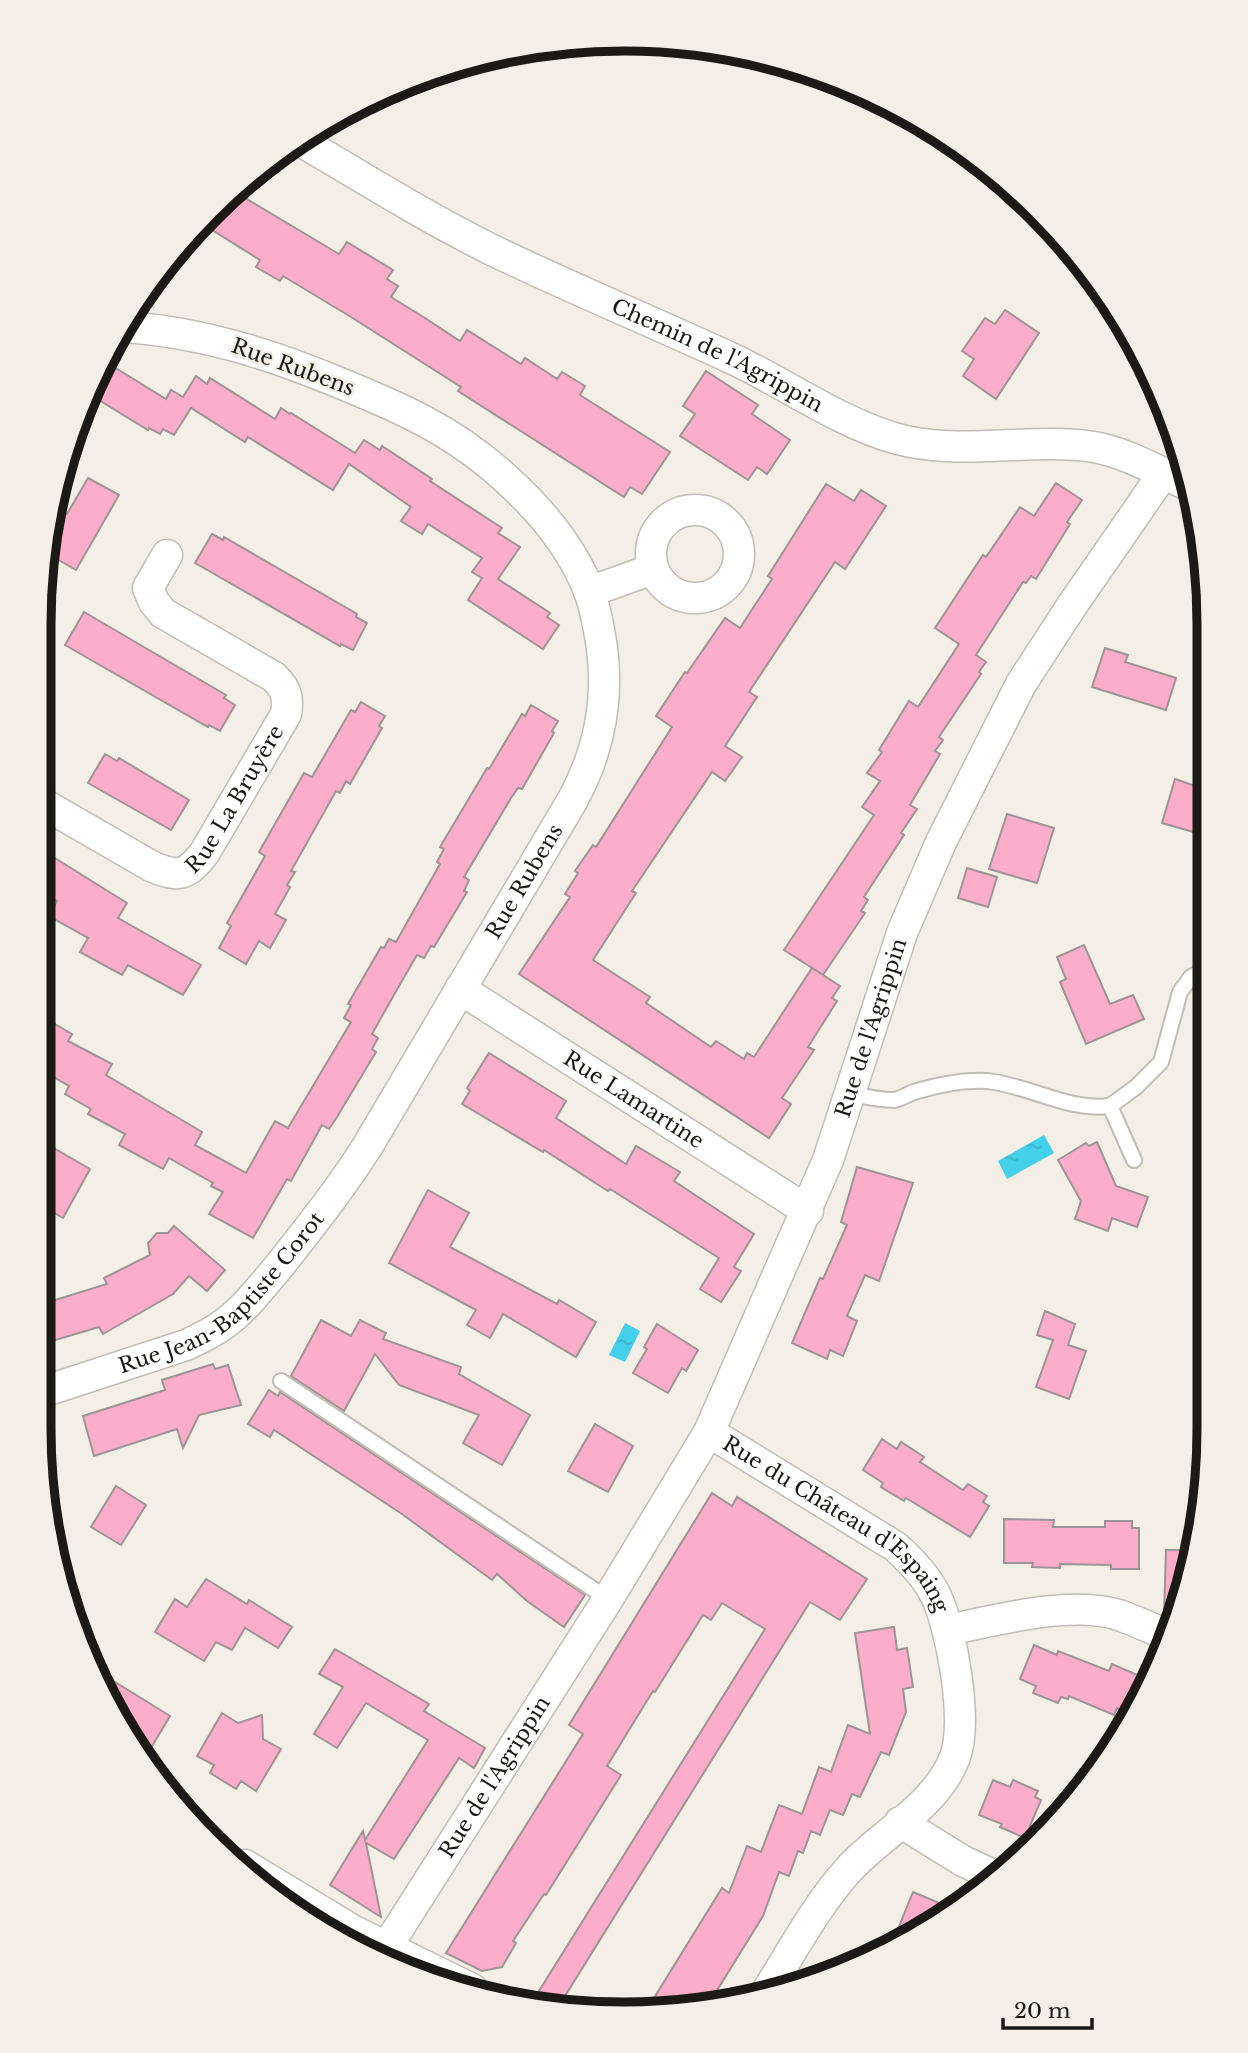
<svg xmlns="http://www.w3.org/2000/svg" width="1248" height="2053" font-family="'Libre Baskerville',serif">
	<defs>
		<pattern id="water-ripples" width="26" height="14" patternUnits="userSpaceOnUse" patternTransform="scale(1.75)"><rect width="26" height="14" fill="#44cfea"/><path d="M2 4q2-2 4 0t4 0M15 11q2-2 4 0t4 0" fill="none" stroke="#3bb1c8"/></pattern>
	</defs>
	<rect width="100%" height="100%" fill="#f3eee6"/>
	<!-- water -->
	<g fill="url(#water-ripples)">
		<polygon points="1044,1135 1054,1153 1007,1179 998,1161"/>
		<polygon points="625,1323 640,1331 625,1362 609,1355"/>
	</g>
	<!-- building -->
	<g fill="#fbadc9" stroke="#9d9497" stroke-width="2">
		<polygon points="227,195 237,201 240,195 339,254 347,242 393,270 387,279 398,286 391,297 425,318 460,341 467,330 521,364 525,358 557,379 562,372 585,386 580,395 670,452 642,494 630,487 624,497 458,391 461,387 351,317 283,276 280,281 256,267 260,260 201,223"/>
		<polygon points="1005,310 1039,333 996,399 963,376 974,359 962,351 985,318 995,324"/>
		<polygon points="114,367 166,399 171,390 183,397 196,376 207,384 210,378 275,419 281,408 290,414 291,413 355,453 364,440 380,450 382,446 432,479 430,481 502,528 498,533 520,547 498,579 550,613 547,617 559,625 543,649 468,600 482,578 472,572 482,558 428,524 422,534 401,521 411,507 349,464 333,490 248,437 245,442 191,408 174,435 163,429 160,434 149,428 148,430 94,397 96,394 89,390 102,368 110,373"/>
		<polygon points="706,371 758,405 752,414 790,440 767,474 757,467 748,480 680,436 695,414 683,406"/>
		<polygon points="88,478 119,495 76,570 43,551 43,548 51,520 58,509 67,514"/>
		<polygon points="1056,483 1082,500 1067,522 1070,524 1036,579 1031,576 1026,583 1023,582 976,655 986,662 979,672 981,674 939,737 943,740 935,751 940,754 910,805 917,809 901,833 904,835 864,897 868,900 861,911 865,913 823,975 784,950 874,815 862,807 880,781 867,773 882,752 879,750 909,701 918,707 959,644 935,628 983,555 986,557 1020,507 1034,516"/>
		<polygon points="826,484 854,501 861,490 886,506 845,569 835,562 749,692 757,697 725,746 742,757 725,781 712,772 632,891 636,893 593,960 650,997 646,1003 711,1047 716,1041 744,1059 747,1053 754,1057 812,968 840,986 832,998 837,1001 808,1047 814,1050 782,1098 791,1104 769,1138 519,974 570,897 565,894 578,873 575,871 593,845 596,847 672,727 656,716 685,672 687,673 725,618 740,628 772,579 768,576"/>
		<polygon points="212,534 223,540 224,537 357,614 356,617 367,623 353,650 341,644 340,646 195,563"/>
		<polygon points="84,612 226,695 224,698 235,705 220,731 209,725 208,727 65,645"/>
		<polygon points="1105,648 1128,655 1125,662 1176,678 1166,710 1092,687"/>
		<polygon points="361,702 385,716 379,726 382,728 350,784 346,781 340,793 336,791 291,871 295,872 287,885 290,887 275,914 286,920 270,948 259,941 246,964 219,948 231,926 227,923 265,856 259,852 304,773 312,777 351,710 355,712"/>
		<polygon points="531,705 558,721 552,731 554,733 522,789 518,788 511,798 464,877 469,880 464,891 467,892 434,947 431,946 424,958 417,955 395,993 372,1034 378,1038 372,1049 376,1052 337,1117 329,1129 322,1125 291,1181 287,1179 253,1238 209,1214 223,1192 211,1186 213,1183 169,1158 163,1169 119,1145 125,1134 88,1114 91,1109 65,1094 69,1086 41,1070 41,1016 72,1034 68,1041 112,1064 106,1075 202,1132 195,1145 246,1173 275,1121 288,1128 351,1022 344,1018 351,1005 348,1004 381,947 384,948 389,939 396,942 440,864 437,862 444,849 440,847 487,768 489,769 522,714 525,716"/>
		<polygon points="105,754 117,761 119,758 189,800 171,830 88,783"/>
		<polygon points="1175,779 1207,790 1207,800 1197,833 1162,823"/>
		<polygon points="1007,814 1054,828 1037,883 989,869"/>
		<polygon points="42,850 127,903 118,918 201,965 183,995 128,965 122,975 80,952 88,938 49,916 57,901 42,893"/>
		<polygon points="967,868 997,877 988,907 958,898"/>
		<polygon points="1084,945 1110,1004 1133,995 1144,1019 1086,1044 1060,982 1066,979 1057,957"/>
		<polygon points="489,1053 566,1101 556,1118 626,1164 636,1146 680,1172 674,1181 754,1234 734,1267 741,1271 721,1302 700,1289 719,1258 610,1189 608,1191 544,1150 543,1152 462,1104 470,1091 467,1088"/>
		<polygon points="1097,1142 1116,1186 1148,1197 1137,1227 1112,1218 1108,1231 1075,1219 1081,1201 1058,1160 1086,1143 1089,1146"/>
		<polygon points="52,1147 90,1169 63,1218 40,1205 40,1169"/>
		<polygon points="857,1167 913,1183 879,1281 865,1275 847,1316 857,1321 843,1356 830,1350 827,1359 792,1343 820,1278 823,1279 847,1225 841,1222"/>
		<polygon points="428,1190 469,1213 450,1247 557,1304 559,1300 596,1322 576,1357 503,1314 490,1338 467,1325 476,1310 389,1263"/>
		<polygon points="174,1226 225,1270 207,1291 189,1276 173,1294 103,1334 99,1327 39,1345 39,1305 107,1284 104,1278 150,1255 148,1243 157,1233 168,1233"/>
		<polygon points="1045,1311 1075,1324 1068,1345 1086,1351 1069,1399 1036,1387 1053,1340 1037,1335"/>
		<polygon points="321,1320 351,1336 360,1320 386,1333 383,1339 461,1367 459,1374 530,1415 502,1465 463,1443 479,1415 399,1385 375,1354 344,1411 291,1376"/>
		<polygon points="657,1324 698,1350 686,1371 682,1368 668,1393 633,1373 647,1349 644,1347"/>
		<polygon points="213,1364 215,1369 228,1365 241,1405 199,1415 183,1448 177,1429 94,1456 83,1416 165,1390 162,1380"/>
		<polygon points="269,1390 278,1396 280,1392 585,1595 564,1627 527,1601 497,1574 492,1580 402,1514 274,1430 270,1437 248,1424"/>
		<polygon points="595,1424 633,1446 608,1492 568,1471"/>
		<polygon points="882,1439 897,1449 901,1442 924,1457 920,1462 963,1490 968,1484 987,1496 983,1502 989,1506 970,1537 906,1498 904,1501 881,1487 883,1483 863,1470"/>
		<polygon points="116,1486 146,1505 121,1545 91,1527"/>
		<polygon points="712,1493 732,1506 737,1497 867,1579 840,1620 810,1602 560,2004 539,1991 765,1629 722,1603 711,1620 703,1615 655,1692 653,1691 637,1717 607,1766 621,1775 546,1895 544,1894 513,1941 516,1943 502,1967 482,1971 446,1953 583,1734 569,1725"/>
		<polygon points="1004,1519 1054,1520 1053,1527 1105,1527 1105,1521 1132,1521 1132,1528 1139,1528 1139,1569 1111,1569 1111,1565 1060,1564 1060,1568 1032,1567 1033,1563 1004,1563"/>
		<polygon points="1166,1550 1192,1550 1174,1619 1164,1615"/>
		<polygon points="206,1579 247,1604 249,1600 292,1627 278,1648 245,1628 232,1650 216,1642 204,1661 155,1632 175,1599 187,1607"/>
		<polygon points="894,1627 897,1650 907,1648 913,1687 903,1689 906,1712 889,1755 881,1752 860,1797 852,1794 843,1815 830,1810 820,1835 811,1831 803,1853 798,1851 789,1876 779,1872 763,1916 711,2000 646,2011 722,1888 729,1893 747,1846 761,1852 779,1805 802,1814 819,1767 831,1772 848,1725 870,1734 855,1633"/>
		<polygon points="1034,1645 1057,1655 1058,1651 1109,1671 1112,1664 1149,1680 1130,1714 1117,1708 1114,1715 1069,1696 1068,1699 1061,1697 1058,1703 1033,1693 1036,1686 1020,1679"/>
		<polygon points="335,1649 429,1704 424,1711 485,1748 474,1768 459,1758 394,1859 366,1843 381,1917 330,1885 363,1831 365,1840 428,1740 366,1703 337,1748 314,1734 343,1687 319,1674"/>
		<polygon points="99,1672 170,1716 145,1758 135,1740"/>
		<polygon points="222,1713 238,1723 262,1715 263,1739 281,1749 256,1791 241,1781 236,1789 210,1773 214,1765 197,1756"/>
		<polygon points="993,1780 1010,1787 1013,1780 1038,1791 1035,1797 1041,1800 1025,1838 1000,1827 1002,1824 979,1815"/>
		<polygon points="913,1892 956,1910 950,1916 892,1944"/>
	</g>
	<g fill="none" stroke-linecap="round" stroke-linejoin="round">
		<!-- lane casing -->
		<g stroke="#c1bcb5" stroke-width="18">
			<g id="lane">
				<path d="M852 1094C866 1097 880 1100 894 1100 901 1099 908 1094 914 1092 936 1085 971 1078 994 1082 1033 1088 1070 1111 1110 1106L1134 1160"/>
				<polyline points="1110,1106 1136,1087 1161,1062 1180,992 1191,977 1207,968"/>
				<polyline points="281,1381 608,1599"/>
			</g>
		</g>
		<!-- street casing -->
		<g stroke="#c1bcb5" stroke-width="33">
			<g id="street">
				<path id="s1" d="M299 140C363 178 426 217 492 250 571 288 653 322 733 359 786 384 837 421 894 438 960 457 1028 437 1094 447 1128 453 1161 473 1192 487"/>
				<circle cx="695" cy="554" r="44"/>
				<polyline points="589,592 653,569"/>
				<path id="s2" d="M42 803 151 866C178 878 187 876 205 852L286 714C289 697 286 689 274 677L163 613 154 602 148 588 167 555"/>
				<path id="s3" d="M460 989 808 1211"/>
				<path id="s4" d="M39 1393 186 1345C199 1339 212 1333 224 1324 246 1308 263 1285 280 1265 310 1227 341 1188 367 1147L572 801C598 754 609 702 602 648 599 629 596 609 589 591 562 521 488 454 422 420 394 405 364 393 335 381 267 353 199 332 125 327"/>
				<path id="s5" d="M709 1432 896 1547C912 1562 926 1576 936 1596 952 1630 968 1721 955 1757 937 1805 884 1832 850 1868 817 1904 793 1950 767 1991"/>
				<path d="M948 1630C996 1620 1072 1600 1119 1615 1136 1621 1153 1629 1169 1636"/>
				<polyline points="900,1822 963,1861 993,1875"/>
				<polyline points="245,1865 354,1931 472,1989"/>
				<path id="s6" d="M381 1956 608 1599 709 1432 828 1160 902 933 941 842 1021 684 1071 607 1163 474"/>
			</g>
		</g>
		<!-- lane -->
		<use href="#lane" stroke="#fff" stroke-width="14"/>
		<!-- street -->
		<use href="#street" stroke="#fff" stroke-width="30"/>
	</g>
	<g text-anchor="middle" stroke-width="5" stroke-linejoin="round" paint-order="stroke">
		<!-- street labels -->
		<g font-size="21" fill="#1b1a17" stroke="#f3eee6">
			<text dy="7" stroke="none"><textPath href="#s1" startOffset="471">Chemin de l'Agrippin</textPath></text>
			<text transform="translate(293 367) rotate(20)" y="7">Rue Rubens</text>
			<text dy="7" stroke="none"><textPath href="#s2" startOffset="250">Rue La Bruyère</textPath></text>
			<text dy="7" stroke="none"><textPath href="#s4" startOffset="735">Rue Rubens</textPath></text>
			<text dy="7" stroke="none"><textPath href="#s6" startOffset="1054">Rue de l'Agrippin</textPath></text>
			<text dy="7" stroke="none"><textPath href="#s3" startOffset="206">Rue Lamartine</textPath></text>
			<text dy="7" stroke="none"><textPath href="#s4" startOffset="214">Rue Jean-Baptiste Corot</textPath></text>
			<text dy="7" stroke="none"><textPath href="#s5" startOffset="159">Rue du Château d'Espaing</textPath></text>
			<text dy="7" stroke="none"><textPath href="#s6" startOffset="212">Rue de l'Agrippin</textPath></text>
		</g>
	</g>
	<!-- crop -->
	<path d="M0 0H1248V2053H0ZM624 51H624A573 573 0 0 1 1197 624V1429A573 573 0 0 1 624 2002H624A573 573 0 0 1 51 1429V624A573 573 0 0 1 624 51Z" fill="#f3eee6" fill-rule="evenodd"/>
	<path fill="none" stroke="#1b1a17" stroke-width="9" d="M624 51H624A573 573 0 0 1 1197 624V1429A573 573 0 0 1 624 2002H624A573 573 0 0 1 51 1429V624A573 573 0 0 1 624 51Z"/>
	<!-- scale -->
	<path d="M1003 2018v10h89v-10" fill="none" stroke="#1b1a17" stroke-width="3.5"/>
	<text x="1014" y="2018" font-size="21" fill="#1b1a17" stroke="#f3eee6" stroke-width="5" paint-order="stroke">20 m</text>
</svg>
